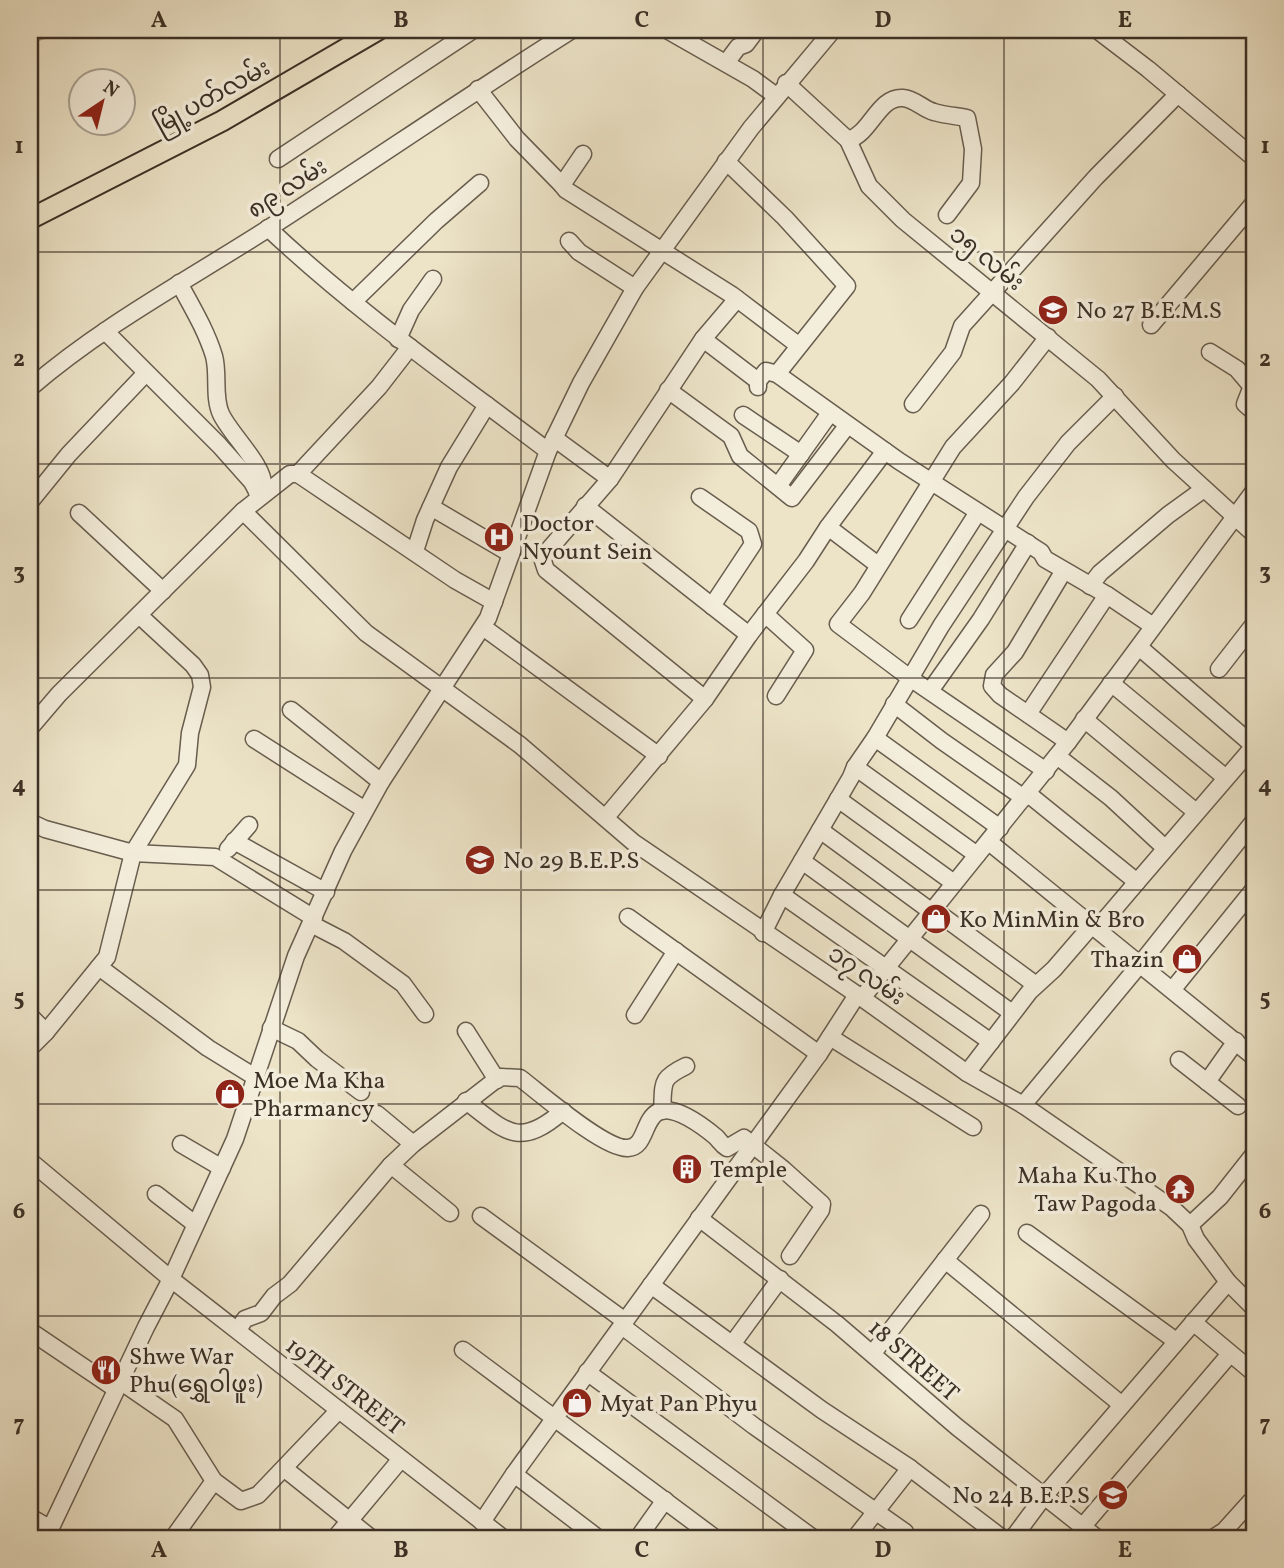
<svg xmlns="http://www.w3.org/2000/svg" width="1284" height="1568" font-family="Vollkorn,'Noto Sans Myanmar',serif">
	<rect width="100%" height="100%" fill="#ede4c8"/>
	<filter id="stains"><feTurbulence type="fractalNoise" baseFrequency=".00286" numOctaves="4"/><feColorMatrix values="0 0 0 0 .2 0 0 0 0 .09 0 0 0 0 .02 0 0 0 .5 -.17"/></filter>
	<radialGradient id="worn" r=".72"><stop offset=".6" stop-color="#630" stop-opacity="0"/><stop offset="1" stop-color="#630" stop-opacity=".3"/></radialGradient>
	<g fill="none" stroke-linecap="round" stroke-linejoin="round">
		<!-- river -->
		<polyline stroke="#b0a791" stroke-width="19" points="30,34 42,30"/>
		<!-- minor casing -->
		<g stroke="#685d4e" stroke-width="19">
			<g id="minor">
				<polyline points="667,30 753,79 776,96"/>
				<polyline points="1097,30 1148,69 1254,158"/>
				<polyline points="726,63 738,47 746,44 755,32 753,30"/>
				<polyline points="786,83 848,140 869,186 903,220 1098,379 1173,460 1254,534"/>
				<polyline points="478,89 517,139 562,185"/>
				<path d="M848 140C871 134 878 96 903 98 915 99 923 109 934 112 944 115 956 116 967 118L973 149 971 183 947 215"/>
				<polyline points="583,154 562,185 566,190 732,295 798,345"/>
				<polyline points="278,159 473,30"/>
				<polyline points="726,161 785,218 847,286 777,374"/>
				<path d="M268 228C355 310 453 379 548 451"/>
				<polyline points="569,241 579,252 635,288"/>
				<path d="M179 283C192 307 206 330 214 356 219 374 213 397 221 414 230 434 266 467 263 487L257 492"/>
				<polyline points="353,302 436,221 480,183"/>
				<polyline points="1151,325 1254,203"/>
				<polyline points="105,331 219,445 252,482 260,497"/>
				<polyline points="398,339 411,310 433,279"/>
				<polyline points="703,339 758,381"/>
				<polyline points="1210,352 1237,369 1248,382 1254,383"/>
				<polyline points="1254,381 1245,404 1254,412"/>
				<polyline points="758,387 758,381 766,371 777,374 899,461 1041,552 1045,559 1107,595 1153,626"/>
				<path d="M30 388C103 325 188 280 269 228 370 163 470 94 572 30"/>
				<polyline points="668,390 731,436 740,456 792,498 847,426"/>
				<polyline points="913,404 953,352 962,326 1096,177 1178,94"/>
				<polyline points="743,415 801,454"/>
				<polyline points="554,438 610,479"/>
				<polyline points="298,474 379,387 410,347"/>
				<polyline points="778,486 830,413"/>
				<polyline points="700,497 749,531 753,544 712,606"/>
				<polyline points="30,502 69,454 146,373"/>
				<polyline points="585,506 749,635"/>
				<polyline points="431,507 511,554"/>
				<polyline points="79,513 163,591"/>
				<polyline points="415,551 425,520 449,467 487,405"/>
				<polyline points="878,565 828,527 885,451"/>
				<polyline points="1063,572 1015,652 994,675 992,686 1000,695 1068,742"/>
				<polyline points="1090,586 1100,573 1168,515 1204,489"/>
				<polyline points="494,602 455,580 298,474 290,474 243,511 366,633 520,745 633,842 862,998 967,1073 1023,1105 1172,1208 1190,1225 1196,1239 1228,1282 1254,1308"/>
				<polyline points="765,614 805,650 776,696"/>
				<polyline points="909,620 978,512"/>
				<polyline points="483,627 659,756"/>
				<polyline points="1139,647 1254,746"/>
				<polyline points="1219,669 1254,624"/>
				<polyline points="1111,683 1226,778"/>
				<polyline points="930,691 981,619 1028,543"/>
				<polyline points="705,699 546,570 543,561 545,554 610,479 703,339 737,299"/>
				<polyline points="894,704 942,741 1024,798"/>
				<polyline points="291,710 381,782"/>
				<polyline points="1028,714 1107,595"/>
				<polyline points="1084,719 1196,812"/>
				<polyline points="30,728 59,694 243,511"/>
				<polyline points="875,738 1000,828"/>
				<polyline points="254,739 365,810"/>
				<polyline points="1057,756 1111,798 1165,848"/>
				<polyline points="855,767 977,855"/>
				<polyline points="1046,771 910,678 838,624 862,593 953,447 1012,383 1048,337"/>
				<polyline points="1027,793 1137,882 1254,746"/>
				<polyline points="838,799 954,883"/>
				<polyline points="606,817 705,699 749,635 806,561 828,527"/>
				<polyline points="30,822 45,829 133,853 215,857 314,918"/>
				<polyline points="820,830 932,912"/>
				<polyline points="234,841 326,892"/>
				<polyline points="989,842 1254,1057"/>
				<polyline points="228,849 249,825"/>
				<polyline points="802,861 1012,1013"/>
				<polyline points="782,895 991,1042"/>
				<polyline points="934,910 1036,985"/>
				<polyline points="628,917 819,1054"/>
				<polyline points="311,924 344,941 403,984 425,1014"/>
				<polyline points="1097,929 1137,882"/>
				<polyline points="763,933 782,895 851,777 855,767 875,738 941,626 1026,497 1068,443 1115,396"/>
				<polyline points="99,967 208,1048 255,1077"/>
				<polyline points="1173,989 1254,889"/>
				<polyline points="862,998 1068,742 1254,491"/>
				<polyline points="635,1015 676,951"/>
				<polyline points="30,1016 46,1032"/>
				<polyline points="271,1028 298,1041 317,1059 361,1092"/>
				<polyline points="466,1031 497,1080"/>
				<polyline points="830,1037 973,1127"/>
				<polyline points="30,1048 46,1032 107,957 133,853 187,765 190,733 202,687 200,675 193,665 140,616"/>
				<polyline points="1179,1060 1238,1106"/>
				<polyline points="967,1073 1030,991 1054,969 1092,925"/>
				<polyline points="1207,1082 1236,1041"/>
				<path d="M466 1101C506 1132 519 1149 563 1111"/>
				<polyline points="1023,1105 1141,963 1254,821"/>
				<path d="M662 1111C664 1083 659 1079 686 1066"/>
				<polyline points="377,1114 413,1144"/>
				<polyline points="181,1144 222,1168"/>
				<polyline points="30,1161 171,1279 503,1538"/>
				<polyline points="391,1165 450,1213"/>
				<polyline points="156,1194 195,1224"/>
				<polyline points="481,1216 625,1321"/>
				<polyline points="699,1218 837,1324 957,1427 1097,1538"/>
				<polyline points="1190,1225 1220,1197 1254,1154"/>
				<polyline points="1027,1233 1176,1341"/>
				<polyline points="945,1260 1122,1405"/>
				<polyline points="651,1285 822,1410 910,1468 1002,1538"/>
				<polyline points="1193,1322 1254,1373"/>
				<polyline points="622,1326 754,1426 905,1532"/>
				<path d="M238 1330 245 1319 261 1313 274 1296 290 1284 391 1165 413 1144 493 1082 501 1077 520 1078C540 1093 605 1150 628 1148 646 1147 643 1120 658 1112 674 1104 704 1127 716 1137 720 1141 722 1145 727 1148L744 1138 783 1169 822 1204 821 1210 790 1256"/>
				<polyline points="30,1331 116,1389"/>
				<polyline points="733,1343 780,1279"/>
				<polyline points="463,1350 715,1538"/>
				<polyline points="873,1353 981,1214"/>
				<polyline points="587,1372 813,1538"/>
				<polyline points="120,1381 175,1419 214,1481 241,1501 258,1495 339,1410"/>
				<polyline points="285,1469 371,1538"/>
				<polyline points="514,1474 598,1538"/>
				<polyline points="30,1517 51,1529"/>
				<polyline points="482,1522 514,1474 819,1054 857,995"/>
				<polyline points="1083,1526 1230,1354"/>
				<polyline points="46,1538 146,1327 171,1279 235,1139 296,956 343,851 381,782 488,618 548,451 581,383 635,288 751,128 833,30"/>
				<polyline points="173,1538 214,1481"/>
				<polyline points="335,1538 401,1459"/>
				<polyline points="638,1538 665,1500"/>
				<polyline points="855,1538 910,1468"/>
				<polyline points="1013,1538 1045,1495 1228,1282"/>
				<polyline points="1213,1538 1224,1531 1251,1501"/>
			</g>
		</g>
		<!-- major casing -->
		<g stroke="#3b3026" stroke-width="23">
			<polyline id="major" points="30,219 222,121 378,30"/>
		</g>
		<!-- minor -->
		<use href="#minor" stroke="#f3eddb" stroke-width="16"/>
		<!-- major -->
		<use href="#major" stroke="#ede4c8" stroke-width="19"/>
	</g>
	<!-- grid -->
	<path fill="none" stroke="#3b3026" stroke-width="2" stroke-opacity="0.55" d="M280 30V1538M521 30V1538M763 30V1538M1004 30V1538M30 252H1254M30 464H1254M30 678H1254M30 890H1254M30 1104H1254M30 1316H1254"/>
	<!-- icons -->
	<defs>
		<g id="school-disc" transform="scale(1.575)"><circle r="9.5" fill="#8f2418" stroke="#f3eddb"/><path d="M0-5L7-2L0 1L-7-2ZM-4 1L0 2.5L4 1V4Q0 6-4 4Z" fill="#fff"/></g>
		<g id="hospital-disc" transform="scale(1.575)"><circle r="9.5" fill="#8f2418" stroke="#f3eddb"/><path d="M-5-5h3v3.5h4V-5h3V5h-3V1.5h-4V5h-3Z" fill="#fff"/></g>
		<g id="shop-disc" transform="scale(1.575)"><circle r="9.5" fill="#8f2418" stroke="#f3eddb"/><path d="M-5-2.5h2.3a2.7 3.5 0 0 1 5.4 0H5L5.5 6h-11ZM-1.5-2.5h3a1.5 2.3 0 0 0-3 0Z" fill="#fff"/></g>
		<g id="building-disc" transform="scale(1.575)"><circle r="9.5" fill="#8f2418" stroke="#f3eddb"/><path d="M-4-6H4V6H1V3H-1V6H-4ZM-2.5-4.3h1.7v1.8h-1.7ZM.8-4.3h1.7v1.8H.8ZM-2.5-1h1.7V.8h-1.7ZM.8-1h1.7V.8H.8Z" fill="#fff"/></g>
		<g id="temple-disc" transform="scale(1.575)"><circle r="9.5" fill="#8f2418" stroke="#f3eddb"/><path d="M0-6L5-2H3V0L6.5 2.5H4V6H1.5V3h-3V6H-4V2.5H-6.5L-3 0V-2H-5Z" fill="#fff"/></g>
		<g id="restaurant-disc" transform="scale(1.575)"><circle r="9.5" fill="#8f2418" stroke="#f3eddb"/><path d="M-5-6h1v4h1v-4h1v4h1v-4h1v5L-1.5 .5V6h-2V.5L-5-1ZM5-6V6H3V1.5H1.5Q1.5-4 5-6Z" fill="#fff"/></g>
	</defs>
	<g fill-rule="evenodd">
		<use href="#school-disc" x="1053" y="310"/>
		<use href="#hospital-disc" x="499" y="537"/>
		<use href="#school-disc" x="480" y="860"/>
		<use href="#shop-disc" x="936" y="919"/>
		<use href="#shop-disc" x="1187" y="959"/>
		<use href="#shop-disc" x="230" y="1094"/>
		<use href="#building-disc" x="687" y="1169"/>
		<use href="#temple-disc" x="1180" y="1189"/>
		<use href="#restaurant-disc" x="106" y="1370"/>
		<use href="#shop-disc" x="577" y="1403"/>
		<use href="#school-disc" x="1113" y="1495"/>
	</g>
	<g text-anchor="middle" stroke-width="7" stroke-linejoin="round" paint-order="stroke">
		<!-- street labels -->
		<g font-size="24" fill="#3b3026" stroke="#f3eddb">
			<text transform="translate(212 96) rotate(-29)" y="8">မြို့ပတ်လမ်း</text>
			<text transform="translate(287 188) rotate(-33)" y="8">၈၉ လမ်း</text>
			<text transform="translate(987 258) rotate(39)" y="8">၁၅ လမ်း</text>
			<text transform="translate(867 975) rotate(34)" y="8">၁၇ လမ်း</text>
			<text transform="translate(914 1360) rotate(41)" y="8">18 STREET</text>
			<text transform="translate(345 1386) rotate(38)" y="8">19TH STREET</text>
		</g>
		<!-- poi labels -->
		<g font-size="24" fill="#3b3026" stroke="#f3eddb" text-anchor="start">
			<text x="1076" y="318">No 27 B.E.M.S</text>
			<text x="522" y="531">Doctor<tspan x="522" dy="28">Nyount Sein</tspan></text>
			<text x="503" y="868">No 29 B.E.P.S</text>
			<text x="959" y="927">Ko MinMin &amp; Bro</text>
			<text x="1164" y="967" text-anchor="end">Thazin</text>
			<text x="253" y="1088">Moe Ma Kha<tspan x="253" dy="28">Pharmancy</tspan></text>
			<text x="710" y="1177">Temple</text>
			<text x="1157" y="1183" text-anchor="end">Maha Ku Tho<tspan x="1157" dy="28">Taw Pagoda</tspan></text>
			<text x="129" y="1364">Shwe War<tspan x="129" dy="28">Phu(ရွှေ၀ါဖူး)</tspan></text>
			<text x="600" y="1411">Myat Pan Phyu</text>
			<text x="1090" y="1503" text-anchor="end">No 24 B.E.P.S</text>
		</g>
	</g>
	<!-- margin -->
	<rect width="1284" height="1568" fill="none" stroke="#ede4c8" stroke-width="77"/>
	<!-- north arrow -->
	<g transform="translate(102 102) rotate(35)"><circle r="33" fill="#f3eddb" stroke="#a9a193" stroke-width="2"/>
	<path d="M0-5L12 26L0 18L-12 26Z" fill="#8f2418"/>
	<text y="-10" font-size="19" font-weight="bold" text-anchor="middle" fill="#3b3026">N</text>
	</g>
	<rect x="38" y="38" width="1208" height="1492" fill="none" stroke="#3b3026" stroke-width="2.5"/>
	<g font-size="23" text-anchor="middle" font-weight="bold" fill="#3b3026">
		<text x="159" y="27">A</text>
		<text x="401" y="27">B</text>
		<text x="642" y="27">C</text>
		<text x="883" y="27">D</text>
		<text x="1125" y="27">E</text>
		<text x="19" y="153">1</text>
		<text x="1265" y="153">1</text>
		<text x="19" y="366">2</text>
		<text x="1265" y="366">2</text>
		<text x="19" y="579">3</text>
		<text x="1265" y="579">3</text>
		<text x="19" y="792">4</text>
		<text x="1265" y="792">4</text>
		<text x="19" y="1005">5</text>
		<text x="1265" y="1005">5</text>
		<text x="19" y="1218">6</text>
		<text x="1265" y="1218">6</text>
		<text x="19" y="1431">7</text>
		<text x="1265" y="1431">7</text>
		<text x="159" y="1557">A</text>
		<text x="401" y="1557">B</text>
		<text x="642" y="1557">C</text>
		<text x="883" y="1557">D</text>
		<text x="1125" y="1557">E</text>
	</g>
	<rect width="100%" height="100%" filter="url(#stains)"/>
	<rect width="100%" height="100%" fill="url(#worn)"/>
</svg>
